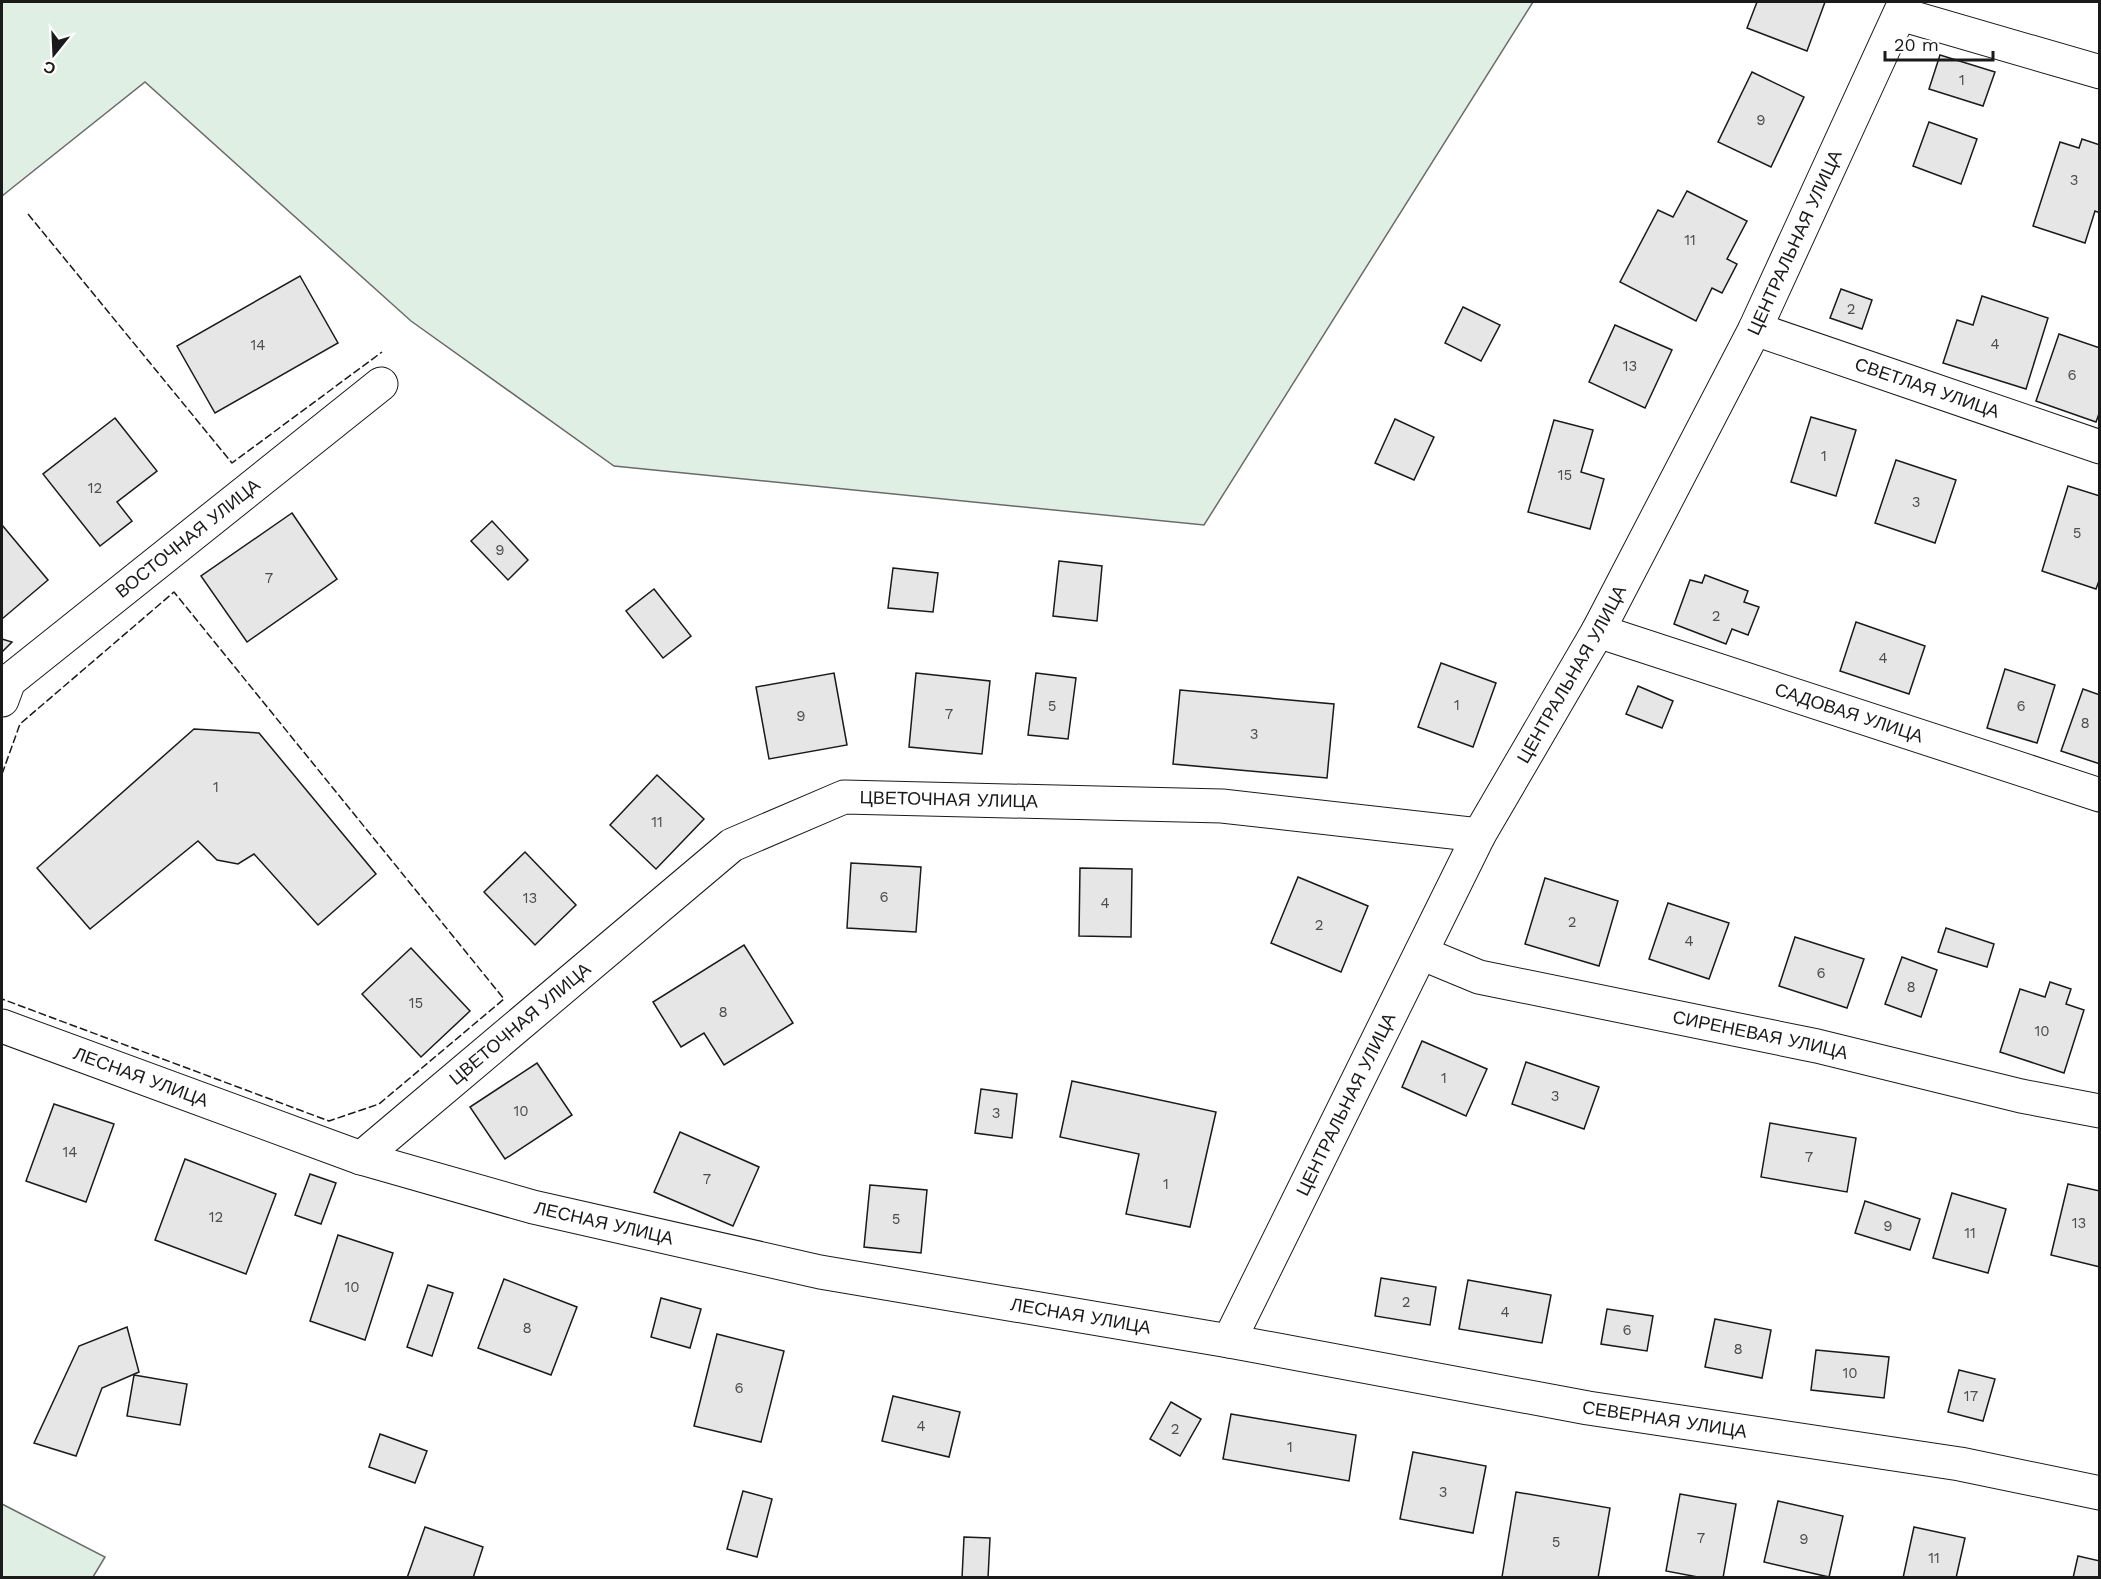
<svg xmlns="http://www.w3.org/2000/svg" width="2101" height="1579" font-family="'Work Sans',sans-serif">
	<rect width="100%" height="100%" fill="#fff"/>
	<!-- green -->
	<g fill="#e0efe3" stroke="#6a6a6a" stroke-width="1.5">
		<polygon points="2,2 1533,2 1204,525 614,466 411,321 145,82 2,196"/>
		<polygon points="2,1504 105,1557 93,1577 2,1577"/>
	</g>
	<!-- building -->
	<g fill="#e6e6e6" stroke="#1a1a1a" stroke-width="1.5">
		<polygon points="1757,2 1825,2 1807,51 1747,28"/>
		<polygon points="1940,55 1995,72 1983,106 1929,89"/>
		<polygon points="1752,72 1804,97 1771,167 1718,142"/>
		<polygon points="1929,122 1977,139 1961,184 1913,166"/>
		<polygon points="2082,139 2100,145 2100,213 2095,211 2085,243 2033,226 2060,142 2079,148"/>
		<polygon points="1687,191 1747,221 1727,259 1737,264 1722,293 1712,288 1696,321 1620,282 1658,210 1673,217"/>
		<polygon points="300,276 338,343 215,413 177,346"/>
		<polygon points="1841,289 1872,300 1862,329 1830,318"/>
		<polygon points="1982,296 2048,318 2026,389 1943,363 1957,320 1973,325"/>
		<polygon points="1463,307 1500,325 1481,361 1445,343"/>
		<polygon points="1615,325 1672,350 1645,408 1589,382"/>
		<polygon points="2059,334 2100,348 2100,411 2096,422 2036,401"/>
		<polygon points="1811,417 1856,430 1836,496 1791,482"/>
		<polygon points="115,418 157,471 117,502 132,521 100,546 43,474"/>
		<polygon points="1395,419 1434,437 1414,480 1375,463"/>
		<polygon points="1554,420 1593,430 1581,472 1604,479 1590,529 1528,512"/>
		<polygon points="1896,460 1956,480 1935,543 1875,523"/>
		<polygon points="2068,486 2100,496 2100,578 2096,589 2042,571"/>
		<polygon points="292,513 337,579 247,642 201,576"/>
		<polygon points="492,521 528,560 508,580 471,541"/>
		<polygon points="2,525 48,580 2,619"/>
		<polygon points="1059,561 1102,566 1097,621 1053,616"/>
		<polygon points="893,568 938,573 933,612 888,608"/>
		<polygon points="1705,575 1748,591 1744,602 1759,607 1748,635 1732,629 1726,644 1674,624 1690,580 1702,583"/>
		<polygon points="654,589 691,636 663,658 626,611"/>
		<polygon points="1856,622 1925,646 1909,694 1840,671"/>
		<polygon points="2,639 12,642 2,652"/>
		<polygon points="1441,663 1496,683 1473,747 1418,727"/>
		<polygon points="2005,669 2055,685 2037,743 1987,728"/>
		<polygon points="834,673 847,745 769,759 756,687"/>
		<polygon points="916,673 990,681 982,754 909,747"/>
		<polygon points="1036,673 1076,678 1068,739 1028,735"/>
		<polygon points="1638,686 1673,701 1662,728 1626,714"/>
		<polygon points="2083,689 2100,695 2100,764 2061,751"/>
		<polygon points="1180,690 1334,704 1327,778 1173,764"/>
		<polygon points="194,729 259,733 376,874 318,925 254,854 238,864 217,860 198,841 90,929 37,868"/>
		<polygon points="657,775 704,819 656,869 610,825"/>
		<polygon points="525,852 576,905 535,945 484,892"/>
		<polygon points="851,863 921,867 916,932 847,928"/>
		<polygon points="1080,868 1132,869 1131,937 1079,936"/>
		<polygon points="1298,877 1368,906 1341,972 1271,943"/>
		<polygon points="1545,878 1618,901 1599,966 1525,944"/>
		<polygon points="1668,903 1729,923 1709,979 1649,959"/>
		<polygon points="1946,928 1994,944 1987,967 1938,952"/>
		<polygon points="1795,937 1864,959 1847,1008 1779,986"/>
		<polygon points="744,945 793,1023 724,1065 704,1033 681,1047 653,1002"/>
		<polygon points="411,948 470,1011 421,1057 362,994"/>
		<polygon points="1902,957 1937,970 1921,1017 1885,1004"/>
		<polygon points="2050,982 2071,989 2066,1004 2084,1010 2064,1073 2000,1052 2020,989 2045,997"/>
		<polygon points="1422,1041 1487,1069 1466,1116 1402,1087"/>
		<polygon points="1526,1062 1599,1087 1584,1129 1512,1104"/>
		<polygon points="537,1063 572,1115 505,1159 470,1107"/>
		<polygon points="1072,1081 1216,1112 1190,1227 1126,1214 1139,1154 1060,1137"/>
		<polygon points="981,1089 1017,1094 1012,1138 975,1133"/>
		<polygon points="54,1104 114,1124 86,1202 26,1181"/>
		<polygon points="1770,1123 1856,1138 1847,1192 1761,1177"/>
		<polygon points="680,1132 759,1167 733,1226 654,1192"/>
		<polygon points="185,1159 276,1194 246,1274 155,1240"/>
		<polygon points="310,1174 336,1183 321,1224 295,1215"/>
		<polygon points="2068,1184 2100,1191 2100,1267 2051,1255"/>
		<polygon points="870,1185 927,1190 921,1253 864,1247"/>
		<polygon points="1952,1193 2006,1209 1988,1273 1933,1258"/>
		<polygon points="1865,1201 1920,1219 1910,1250 1855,1233"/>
		<polygon points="338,1235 393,1253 365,1340 310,1321"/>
		<polygon points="1381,1278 1436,1287 1430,1325 1375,1316"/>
		<polygon points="504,1279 577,1307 551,1375 478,1348"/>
		<polygon points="1468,1280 1551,1295 1542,1343 1459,1329"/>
		<polygon points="428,1285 453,1293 432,1356 407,1347"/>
		<polygon points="661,1298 701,1309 690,1348 651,1337"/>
		<polygon points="1607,1309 1653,1316 1647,1351 1601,1344"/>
		<polygon points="1715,1319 1771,1330 1762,1378 1705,1367"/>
		<polygon points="127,1327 139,1372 102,1388 76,1456 34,1443 79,1346"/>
		<polygon points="717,1334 784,1351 761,1442 694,1426"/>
		<polygon points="1816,1350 1889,1357 1884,1398 1811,1390"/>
		<polygon points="1959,1370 1995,1379 1983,1421 1948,1412"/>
		<polygon points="134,1375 187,1384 180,1425 127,1416"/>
		<polygon points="893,1396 960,1412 949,1457 882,1441"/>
		<polygon points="1171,1402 1201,1419 1180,1456 1150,1439"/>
		<polygon points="1231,1414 1356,1435 1349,1481 1223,1459"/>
		<polygon points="380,1434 427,1451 415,1483 369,1467"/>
		<polygon points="1413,1452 1486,1466 1473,1533 1400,1519"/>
		<polygon points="743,1491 772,1499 757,1557 727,1549"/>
		<polygon points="1516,1492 1610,1508 1598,1578 1502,1577"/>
		<polygon points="1680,1494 1736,1504 1723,1578 1703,1578 1666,1571"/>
		<polygon points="1778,1501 1843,1516 1829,1577 1764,1562"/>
		<polygon points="425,1527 483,1547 473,1578 407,1578"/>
		<polygon points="1914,1527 1965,1538 1956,1578 1903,1578"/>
		<polygon points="964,1537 990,1538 988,1578 962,1578"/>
		<polygon points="2078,1556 2100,1561 2100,1578 2073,1578"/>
	</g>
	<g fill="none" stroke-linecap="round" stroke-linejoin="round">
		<!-- minor casing -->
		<g stroke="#1a1a1a" stroke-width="35">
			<g id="minor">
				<polyline points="1900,14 2100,72"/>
				<path id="s1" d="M1755 329 2100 447"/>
				<path id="s2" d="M1598 631 2100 795"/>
				<path id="s3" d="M2 700 9 681 381 384"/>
				<path id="s4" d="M1421 953 1479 977 1817 1046 2021 1096 2100 1111"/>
				<path id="s5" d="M2 1026 361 1158 533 1207 820 1272 1229 1341 1588 1408 1960 1464 2100 1493"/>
				<path id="s6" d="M361 1158 732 845 844 797 1222 806 1479 835"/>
				<path id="s7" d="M1229 1341 1479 835 1598 631 1755 329 1905 2"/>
			</g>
		</g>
		<!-- minor -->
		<use href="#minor" stroke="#fff" stroke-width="33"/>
		<!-- fence -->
		<g stroke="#1a1a1a" stroke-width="1.5" stroke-dasharray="8 3" stroke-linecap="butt">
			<polyline points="28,214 232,463 382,352"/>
			<polyline points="2,774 20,724 174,592 504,999 379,1104 329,1121 2,999"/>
		</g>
	</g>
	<g text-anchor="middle" stroke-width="4.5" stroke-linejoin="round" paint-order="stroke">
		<!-- number labels -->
		<g font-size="15" fill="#4d4d4d">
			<text x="1962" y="85">1</text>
			<text x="1761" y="125">9</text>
			<text x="2074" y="185">3</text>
			<text x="1690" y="245">11</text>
			<text x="1851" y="314">2</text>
			<text x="1995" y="349">4</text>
			<text x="258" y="350">14</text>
			<text x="1630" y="371">13</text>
			<text x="2072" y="380">6</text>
			<text x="1824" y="461">1</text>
			<text x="1565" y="480">15</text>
			<text x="95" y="493">12</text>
			<text x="1916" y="507">3</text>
			<text x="2077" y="538">5</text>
			<text x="500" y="555">9</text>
			<text x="269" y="583">7</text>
			<text x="1716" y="621">2</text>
			<text x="1883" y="663">4</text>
			<text x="1457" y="710">1</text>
			<text x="1052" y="711">5</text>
			<text x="2021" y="711">6</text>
			<text x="949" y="719">7</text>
			<text x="801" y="721">9</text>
			<text x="2085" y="728">8</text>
			<text x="1254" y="739">3</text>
			<text x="216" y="792">1</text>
			<text x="657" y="827">11</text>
			<text x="884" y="902">6</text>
			<text x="530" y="903">13</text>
			<text x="1105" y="908">4</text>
			<text x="1572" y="927">2</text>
			<text x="1319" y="930">2</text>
			<text x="1689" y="946">4</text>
			<text x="1821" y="978">6</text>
			<text x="1911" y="992">8</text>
			<text x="416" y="1008">15</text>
			<text x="723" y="1017">8</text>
			<text x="2042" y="1036">10</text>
			<text x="1444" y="1083">1</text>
			<text x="1555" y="1101">3</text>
			<text x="521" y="1116">10</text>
			<text x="996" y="1118">3</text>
			<text x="70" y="1157">14</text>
			<text x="1809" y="1162">7</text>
			<text x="707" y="1184">7</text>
			<text x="1166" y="1189">1</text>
			<text x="216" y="1222">12</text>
			<text x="896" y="1224">5</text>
			<text x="2079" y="1228">13</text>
			<text x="1888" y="1231">9</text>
			<text x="1970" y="1238">11</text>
			<text x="352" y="1292">10</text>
			<text x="1406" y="1307">2</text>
			<text x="1505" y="1317">4</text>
			<text x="527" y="1333">8</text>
			<text x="1627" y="1335">6</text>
			<text x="1738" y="1354">8</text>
			<text x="1850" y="1378">10</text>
			<text x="739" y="1393">6</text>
			<text x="1971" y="1401">17</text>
			<text x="921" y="1431">4</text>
			<text x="1175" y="1434">2</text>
			<text x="1290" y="1452">1</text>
			<text x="1443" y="1497">3</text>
			<text x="1701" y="1543">7</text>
			<text x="1804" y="1544">9</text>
			<text x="1556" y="1547">5</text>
			<text x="1934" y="1563">11</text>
		</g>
		<!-- street labels -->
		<g font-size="18" fill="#1a1a1a" stroke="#fff">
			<text dy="6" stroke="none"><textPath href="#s7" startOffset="1236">ЦЕНТРАЛЬНАЯ УЛИЦА</textPath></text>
			<text dy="6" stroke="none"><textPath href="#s1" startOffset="182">СВЕТЛАЯ УЛИЦА</textPath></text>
			<text dy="6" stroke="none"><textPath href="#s3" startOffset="249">ВОСТОЧНАЯ УЛИЦА</textPath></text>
			<text dy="6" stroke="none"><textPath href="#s7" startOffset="750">ЦЕНТРАЛЬНАЯ УЛИЦА</textPath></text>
			<text dy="6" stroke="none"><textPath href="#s2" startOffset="264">САДОВАЯ УЛИЦА</textPath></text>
			<text dy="6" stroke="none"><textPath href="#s6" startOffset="712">ЦВЕТОЧНАЯ УЛИЦА</textPath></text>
			<text dy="6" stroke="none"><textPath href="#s6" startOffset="208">ЦВЕТОЧНАЯ УЛИЦА</textPath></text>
			<text dy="6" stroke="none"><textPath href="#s4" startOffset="350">СИРЕНЕВАЯ УЛИЦА</textPath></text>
			<text dy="6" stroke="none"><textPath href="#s5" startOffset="148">ЛЕСНАЯ УЛИЦА</textPath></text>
			<text dy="6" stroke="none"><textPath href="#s7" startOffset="264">ЦЕНТРАЛЬНАЯ УЛИЦА</textPath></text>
			<text dy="6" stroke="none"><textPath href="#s5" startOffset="634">ЛЕСНАЯ УЛИЦА</textPath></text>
			<text dy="6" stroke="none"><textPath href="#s5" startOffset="1120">ЛЕСНАЯ УЛИЦА</textPath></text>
			<text dy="6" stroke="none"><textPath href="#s5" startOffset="1713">СЕВЕРНАЯ УЛИЦА</textPath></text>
		</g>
	</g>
	<!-- border -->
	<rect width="2101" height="1579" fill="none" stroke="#1a1a1a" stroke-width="6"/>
	<!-- north arrow -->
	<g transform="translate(54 54) rotate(198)" stroke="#ffffff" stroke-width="4.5" paint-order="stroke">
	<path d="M0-4.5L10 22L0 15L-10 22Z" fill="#1a1a1a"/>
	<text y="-9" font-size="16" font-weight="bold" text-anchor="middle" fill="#1a1a1a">С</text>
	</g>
	<!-- scale -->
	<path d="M1885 51v9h108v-9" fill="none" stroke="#1a1a1a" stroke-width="3"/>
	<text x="1894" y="51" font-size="18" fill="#1a1a1a" stroke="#ffffff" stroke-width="4.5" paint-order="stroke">20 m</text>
</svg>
